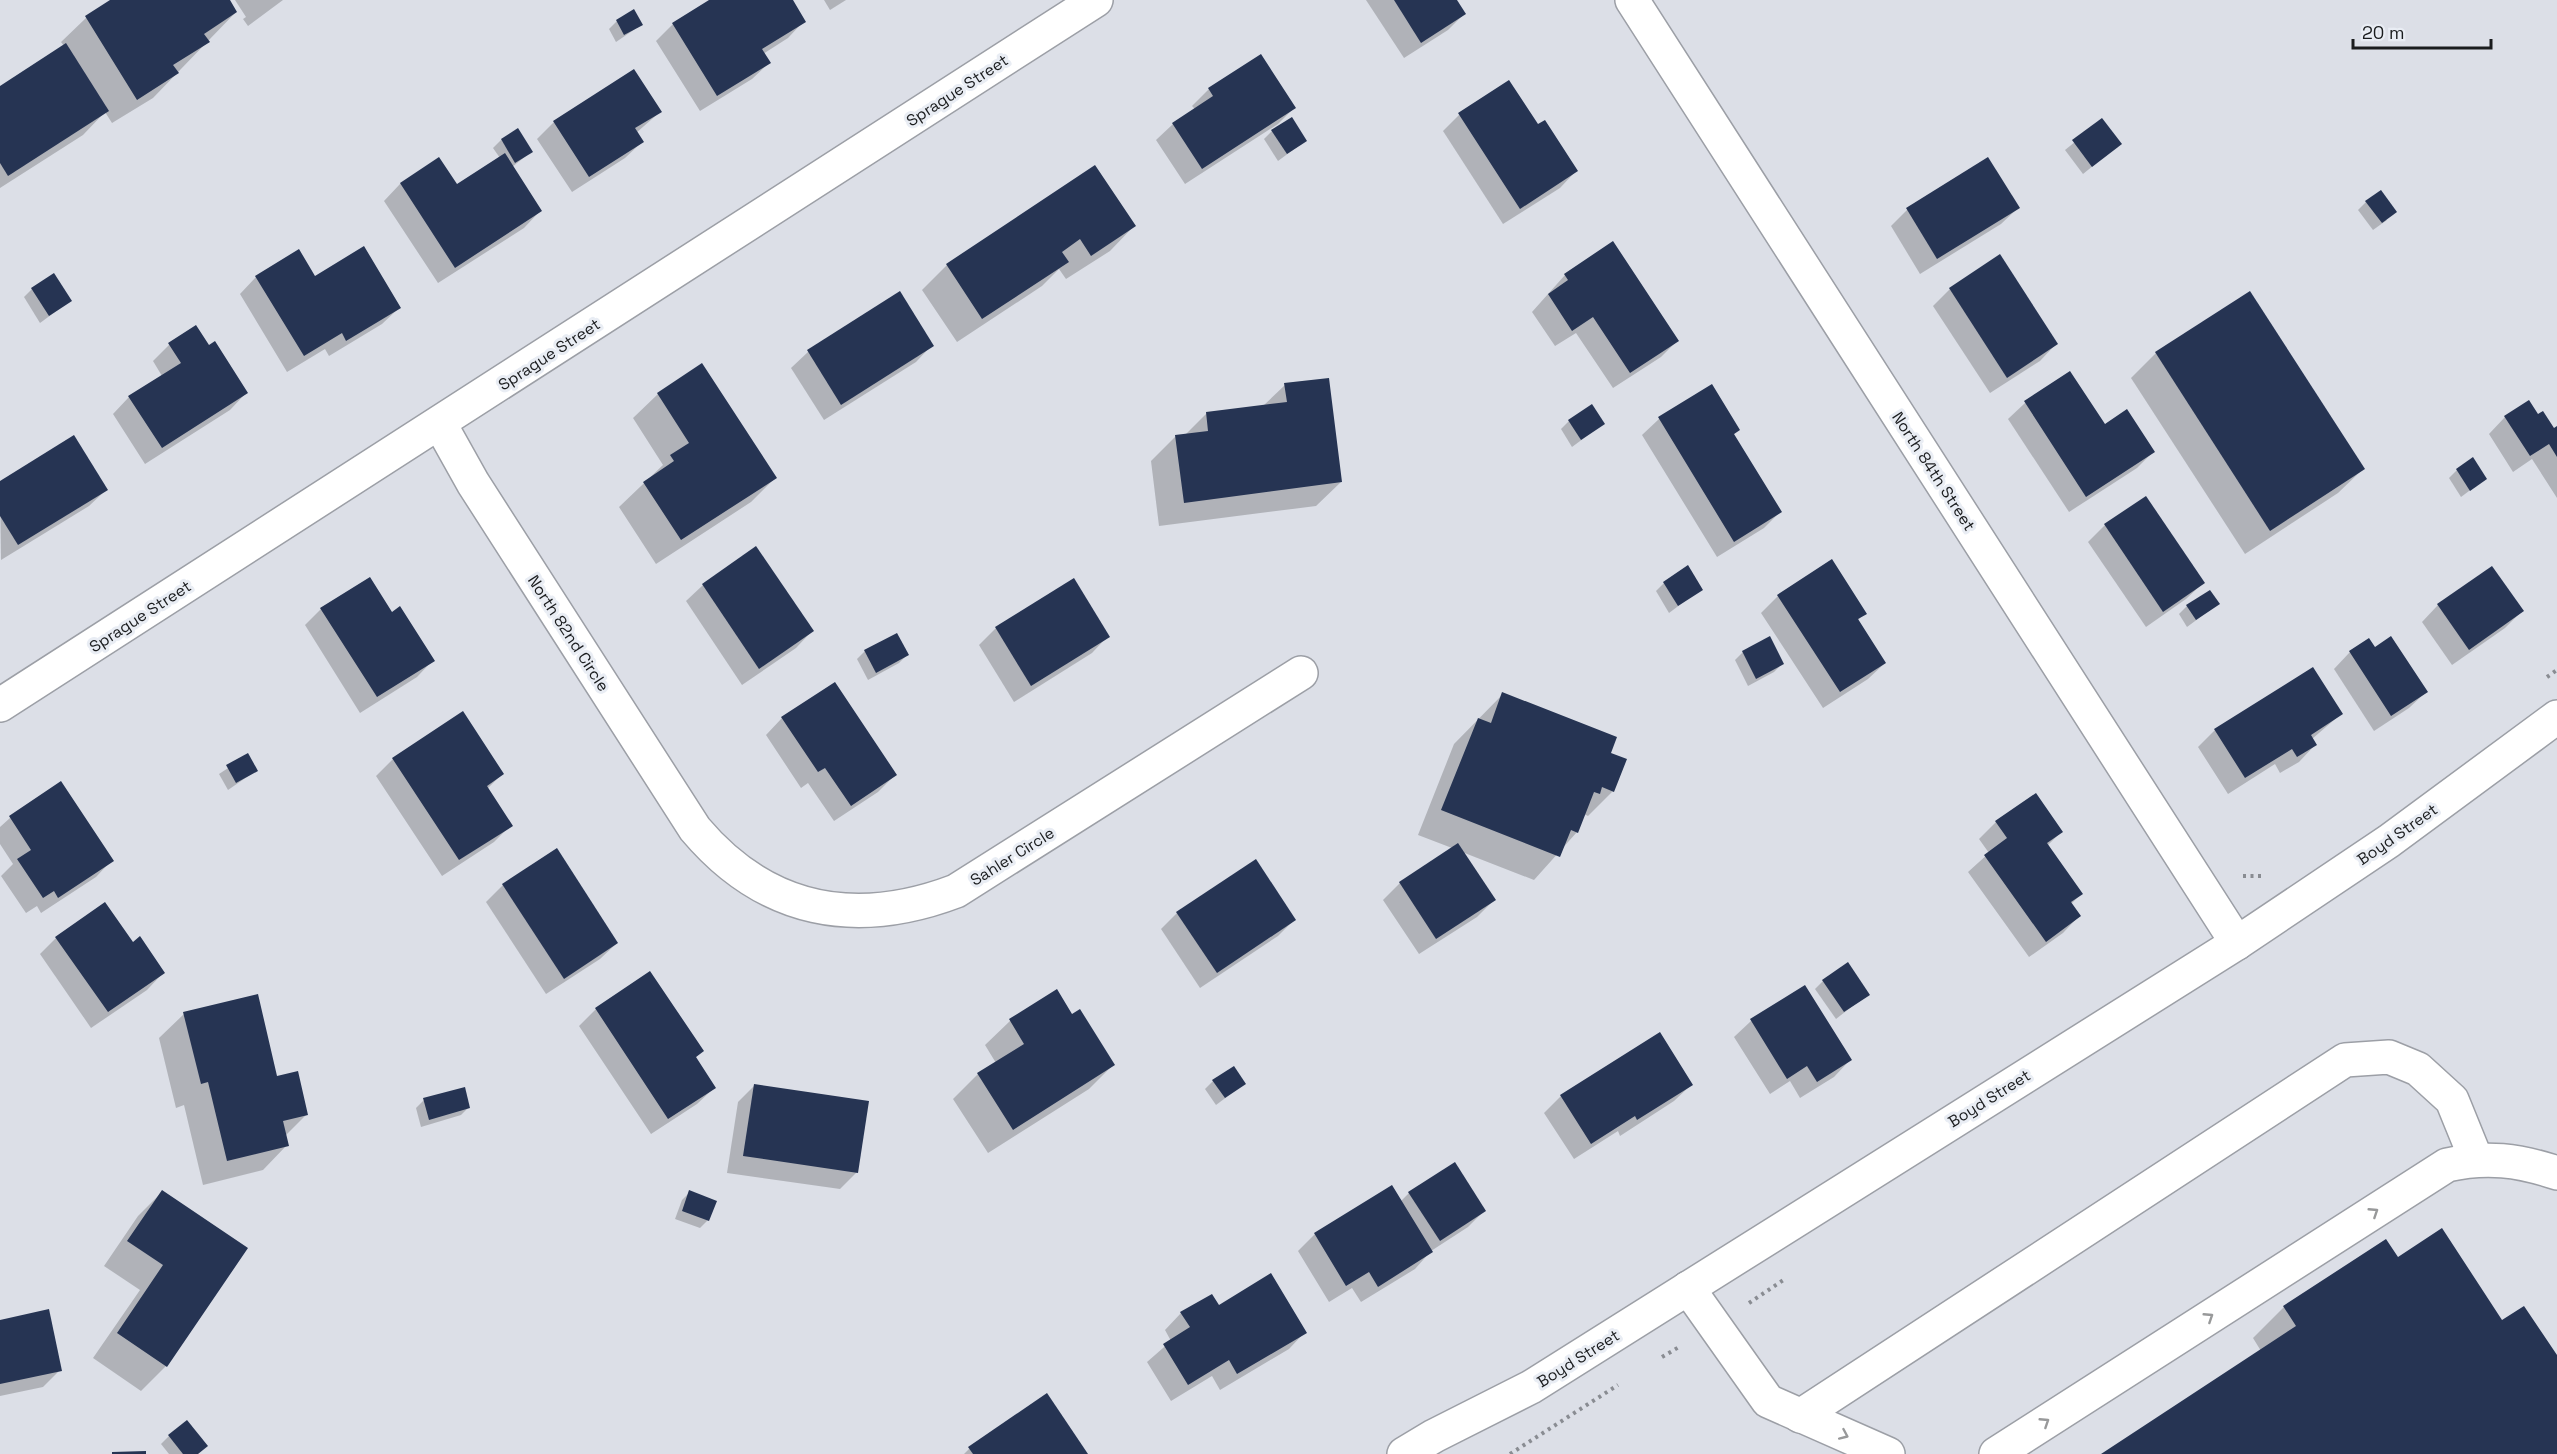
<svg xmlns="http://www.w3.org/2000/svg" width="2557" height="1454" font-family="'Space Grotesk',sans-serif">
	<rect width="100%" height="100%" fill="#dcdfe7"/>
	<!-- shadow -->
	<g fill="#0003">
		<polygon points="113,0 228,0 236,12 153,98 112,123 105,112 83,135 0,188 0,88 64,46 61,42 86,18"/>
		<polygon points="235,0 283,0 248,26 243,19 246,17"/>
		<polygon points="711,0 791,0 804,21 788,38 763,54 769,63 752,79 700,111 656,41 673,24"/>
		<polygon points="824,0 846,0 830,10"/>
		<polygon points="1366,0 1455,0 1464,14 1448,30 1404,58"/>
		<polygon points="617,21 641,25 616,42 609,29"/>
		<polygon points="634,71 660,112 636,133 642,142 625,158 572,192 537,139 554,122"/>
		<polygon points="1209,89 1294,108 1278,124 1185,184 1156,140 1173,124 1195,109 1192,106"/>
		<polygon points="1459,115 1537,126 1576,171 1560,188 1503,224 1443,131"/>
		<polygon points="2102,120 2120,144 2083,174 2065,150"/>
		<polygon points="1272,131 1305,141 1278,161 1264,139"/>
		<polygon points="501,140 531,152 512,167 540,211 524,228 438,283 384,201 400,184 439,159 457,186 500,158 493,148"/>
		<polygon points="1095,167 1134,226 1110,251 1066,279 1059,269 1042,286 957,342 922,290 947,265"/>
		<polygon points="2366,202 2387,220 2373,230 2358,210"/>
		<polygon points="2018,208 2001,224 1920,274 1891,226 1907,210"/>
		<polygon points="1999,256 2056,344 2040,361 1990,393 1933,306 1950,289"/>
		<polygon points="1565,275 1677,341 1661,357 1613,388 1576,333 1555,346 1532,312"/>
		<polygon points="256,277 315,278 399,308 382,324 329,356 325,349 287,372 240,294"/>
		<polygon points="32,289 70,301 40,323 24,297"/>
		<polygon points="899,293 932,345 916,362 824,420 791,368 808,352"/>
		<polygon points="2249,293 2363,469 2338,493 2245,554 2131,378 2156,353"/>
		<polygon points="169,345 209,347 246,393 230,410 145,464 113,414 129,397 162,376 153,361"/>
		<polygon points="702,365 775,478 751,502 656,564 619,507 663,465 633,418 658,394"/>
		<polygon points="1285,385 1341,482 1316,506 1159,526 1151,461 1176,436 1185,435 1207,413 1263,406"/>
		<polygon points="1712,386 1739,430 1733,435 1780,512 1764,528 1717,557 1642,435 1659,419"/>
		<polygon points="2025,403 2104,426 2153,452 2137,468 2069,512 2008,419"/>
		<polygon points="2537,416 2553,430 2557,427 2557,498 2532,459 2513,472 2489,434 2505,417"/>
		<polygon points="1569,421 1603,424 1572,447 1561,429"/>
		<polygon points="2457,470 2485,479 2461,497 2449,478"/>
		<polygon points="0,482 106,490 89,506 1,560"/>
		<polygon points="2145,498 2203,583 2186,599 2146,627 2088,542 2105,525"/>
		<polygon points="1074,580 1108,636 1092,653 1014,702 979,645 996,628"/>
		<polygon points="1664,583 1701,589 1669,613 1656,591"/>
		<polygon points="703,585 812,631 796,648 742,685 686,601"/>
		<polygon points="1778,596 1865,613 1857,621 1885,663 1868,679 1823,708 1761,613"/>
		<polygon points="2218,604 2187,627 2179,614 2187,606"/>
		<polygon points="2438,605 2522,611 2505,628 2452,665 2422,622"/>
		<polygon points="321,609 391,614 433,660 417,677 360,713 305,625"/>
		<polygon points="2374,649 2426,692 2409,708 2374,731 2334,669 2350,652"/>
		<polygon points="865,651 907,655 899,663 868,680 857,659"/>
		<polygon points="1743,652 1782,664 1774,672 1748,686 1735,660"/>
		<polygon points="1503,694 1609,754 1613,791 1588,816 1584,814 1577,832 1534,880 1462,852 1494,900 1477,917 1419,954 1383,900 1400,883 1452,848 1418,835 1454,744"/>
		<polygon points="2341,714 2312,739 2315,745 2299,762 2280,773 2275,764 2228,794 2198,747 2215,730"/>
		<polygon points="782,718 895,775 878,792 834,821 808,783 801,788 766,735"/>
		<polygon points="248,755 257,770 228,790 219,774"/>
		<polygon points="393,759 502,774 487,789 511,825 494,842 442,876 376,776"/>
		<polygon points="61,783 112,860 96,877 41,913 37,906 26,913 1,876 13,864 0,844 0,827 10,818"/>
		<polygon points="2035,795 2061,832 2047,846 2081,894 2071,904 2079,916 2063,933 2029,957 1968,872 1989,853 1979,839 1996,822"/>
		<polygon points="503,885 617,943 600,959 546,994 486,902"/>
		<polygon points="1177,913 1294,920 1278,936 1200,988 1161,929"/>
		<polygon points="56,938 132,944 163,973 147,990 91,1028 40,954"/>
		<polygon points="1823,981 1868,994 1836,1019 1815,989"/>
		<polygon points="1057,991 1072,1016 1113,1065 1089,1089 988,1153 953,1099 978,1074 996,1063 985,1045 1010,1021"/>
		<polygon points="596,1009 702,1051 695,1058 714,1088 697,1104 651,1134 579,1026"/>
		<polygon points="184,1014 276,1077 307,1114 285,1136 287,1145 263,1170 203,1185 184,1105 176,1108 159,1038"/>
		<polygon points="1751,1021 1850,1060 1834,1077 1800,1098 1790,1081 1770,1094 1734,1037"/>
		<polygon points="1213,1081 1244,1084 1216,1105 1205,1089"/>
		<polygon points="1691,1085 1674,1101 1620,1136 1618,1131 1574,1159 1544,1113 1561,1096"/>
		<polygon points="754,1086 857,1172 840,1189 727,1173 738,1102"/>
		<polygon points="424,1100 469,1107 461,1115 421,1127 416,1108"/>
		<polygon points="1391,1187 1400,1202 1409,1193 1485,1210 1468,1227 1431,1251 1415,1269 1361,1302 1352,1288 1329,1302 1298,1251 1315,1234"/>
		<polygon points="162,1192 246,1248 166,1366 141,1391 93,1358 140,1290 104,1266 138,1216"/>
		<polygon points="690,1192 708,1220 700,1228 675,1219 682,1200"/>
		<polygon points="2397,1259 2557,1358 2557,1454 2104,1454 2261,1351 2253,1338 2284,1307"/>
		<polygon points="1218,1307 1305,1332 1289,1349 1220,1390 1212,1376 1171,1401 1147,1362 1171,1341 1165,1330 1181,1313"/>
		<polygon points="0,1321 60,1370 43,1387 0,1396"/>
		<polygon points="169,1436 198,1454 169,1454 161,1444"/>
		<polygon points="969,1449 1087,1454 964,1454"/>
	</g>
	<!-- building -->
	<g fill="#263453">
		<polygon points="110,0 230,0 237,12 204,34 210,42 173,65 179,73 137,100 85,16"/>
		<polygon points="709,0 793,0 806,22 762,49 771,63 717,96 672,23"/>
		<polygon points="1394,0 1457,0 1466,14 1421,43"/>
		<polygon points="634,9 643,25 624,35 616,20"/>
		<polygon points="66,43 109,111 8,176 0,163 0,86"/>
		<polygon points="1261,54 1296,108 1202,169 1172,123 1213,96 1208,88"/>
		<polygon points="634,69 662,112 635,128 644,142 589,177 553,121"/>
		<polygon points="1509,80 1538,124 1545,120 1578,171 1520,209 1458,113"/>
		<polygon points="1292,117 1307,141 1287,154 1271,130"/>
		<polygon points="2102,118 2122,144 2092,167 2072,140"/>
		<polygon points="518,128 533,152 515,163 501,139"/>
		<polygon points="505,153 542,211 455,268 400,183 439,157 457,184"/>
		<polygon points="1988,157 2020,208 1937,259 1906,208"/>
		<polygon points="1095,165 1136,226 1091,256 1080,239 1062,252 1069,262 982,319 946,264"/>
		<polygon points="2381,190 2397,212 2382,223 2365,201"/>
		<polygon points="1613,241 1679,341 1630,373 1593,317 1572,331 1548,294 1568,280 1564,274"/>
		<polygon points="364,246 401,308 346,341 342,333 304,356 255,276 299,249 315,276"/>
		<polygon points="2000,254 2058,344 2007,378 1949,288"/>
		<polygon points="54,273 72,301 49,316 31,288"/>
		<polygon points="900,291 934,346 841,405 807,350"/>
		<polygon points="2250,291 2365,469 2270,531 2155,352"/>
		<polygon points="196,325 209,345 215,341 248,393 162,448 128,396 181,363 168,343"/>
		<polygon points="702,363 777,478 681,540 643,482 674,461 670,455 689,443 657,393"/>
		<polygon points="2070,371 2105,424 2127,409 2155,452 2086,497 2024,401"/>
		<polygon points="1329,378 1342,482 1184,503 1175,435 1208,431 1206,412 1287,402 1284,383"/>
		<polygon points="1712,384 1740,430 1734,434 1782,512 1734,542 1658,417"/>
		<polygon points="2529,400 2538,414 2543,411 2554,428 2557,426 2557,457 2549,444 2530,456 2504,416"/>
		<polygon points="1592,404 1605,424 1581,440 1568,420"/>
		<polygon points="74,435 108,490 18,545 0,516 0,481"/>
		<polygon points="2473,457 2487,479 2470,491 2456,469"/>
		<polygon points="2146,496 2205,583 2163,612 2104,524"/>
		<polygon points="756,546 814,631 759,669 702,584"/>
		<polygon points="1832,559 1867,614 1858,619 1886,663 1840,692 1777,595"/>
		<polygon points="1688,565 1703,590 1678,606 1663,582"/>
		<polygon points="2492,566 2524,611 2469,650 2437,604"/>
		<polygon points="370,577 392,612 400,606 435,661 377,697 320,608"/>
		<polygon points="1074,578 1110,637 1031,686 995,627"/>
		<polygon points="2210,590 2220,604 2196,620 2186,605"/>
		<polygon points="897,633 909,655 876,673 864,650"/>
		<polygon points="1770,636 1784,664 1756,679 1742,651"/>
		<polygon points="2391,636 2428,692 2391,716 2349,651 2369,638 2375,647"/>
		<polygon points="2313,667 2343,714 2311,735 2317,745 2297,757 2292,749 2245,778 2214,729"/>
		<polygon points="835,682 897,775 851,806 825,768 818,772 781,717"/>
		<polygon points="1502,692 1617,737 1611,753 1627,759 1614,792 1602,787 1600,794 1594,792 1578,833 1571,830 1560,857 1441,810 1478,718 1491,723"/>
		<polygon points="463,711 504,774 487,786 513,826 459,860 392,758"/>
		<polygon points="248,753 258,771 236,783 226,765"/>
		<polygon points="61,781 114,861 58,898 54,891 43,898 17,859 31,850 9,816"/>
		<polygon points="2036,793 2063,832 2047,843 2083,894 2071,902 2081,916 2046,942 1984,855 2007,838 1995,821"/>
		<polygon points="1458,843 1496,900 1436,939 1399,882"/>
		<polygon points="557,848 618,943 564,979 502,884"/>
		<polygon points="1256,859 1296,920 1217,973 1176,912"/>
		<polygon points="105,902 133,942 140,936 165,973 108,1012 55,937"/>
		<polygon points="1848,962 1870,995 1844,1012 1822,980"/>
		<polygon points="650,971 704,1051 696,1057 716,1088 668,1119 595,1008"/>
		<polygon points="1805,985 1852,1060 1817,1082 1807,1066 1787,1079 1750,1019"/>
		<polygon points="1057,989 1072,1014 1080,1009 1115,1065 1013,1130 977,1073 1024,1044 1009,1019"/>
		<polygon points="258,994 277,1076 298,1071 308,1115 283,1121 289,1146 227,1161 208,1082 201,1084 183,1012"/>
		<polygon points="1660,1032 1693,1085 1637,1120 1635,1116 1591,1144 1560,1095"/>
		<polygon points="1234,1066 1246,1084 1225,1098 1212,1080"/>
		<polygon points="754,1084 869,1101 858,1173 743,1156"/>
		<polygon points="465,1087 470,1108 429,1120 423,1098"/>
		<polygon points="1455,1162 1486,1211 1440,1241 1408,1192"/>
		<polygon points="1392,1185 1433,1252 1378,1287 1369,1272 1346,1286 1314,1233"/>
		<polygon points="162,1190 248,1248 167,1367 117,1333 163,1265 127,1241"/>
		<polygon points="689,1190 717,1201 709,1221 682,1211"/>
		<polygon points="2442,1228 2502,1320 2524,1306 2557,1355 2557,1454 2101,1454 2296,1326 2283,1306 2386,1239 2398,1257"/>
		<polygon points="1271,1273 1307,1333 1237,1374 1229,1360 1188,1385 1163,1344 1190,1327 1180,1312 1212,1294 1219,1305"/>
		<polygon points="49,1309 62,1371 0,1384 0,1320"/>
		<polygon points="1047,1393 1088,1454 973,1454 968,1447"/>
		<polygon points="187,1420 208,1446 198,1454 183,1454 168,1435"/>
		<polygon points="146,1451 146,1454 112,1454 112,1452"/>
	</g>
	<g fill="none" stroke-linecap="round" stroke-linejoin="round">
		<!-- minor casing -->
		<g stroke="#9c9fa6" stroke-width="36">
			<g id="minor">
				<polyline points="1632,0 2237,943"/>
				<path d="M440 424 473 483 695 829C766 913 856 929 956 891L1301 673"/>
				<polyline points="0,705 1096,0"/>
				<polyline points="1688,1288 1768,1401 1888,1454"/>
				<polyline points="1800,1416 2345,1060 2389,1057 2418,1069 2452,1100 2476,1159"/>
				<polyline points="1404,1454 1434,1436 1531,1387 2237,943 2389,841 2557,717"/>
				<path d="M1996 1454 2447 1165C2486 1156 2519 1160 2557 1173"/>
			</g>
		</g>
		<!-- path -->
		<g stroke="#898c92" stroke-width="4" stroke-dasharray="3 4.5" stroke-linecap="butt">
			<polyline points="2547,677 2557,670"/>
			<polyline points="2243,876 2262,876"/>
			<polyline points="1749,1303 1785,1279"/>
			<polyline points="1662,1357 1679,1347"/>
			<polyline points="1510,1454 1618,1385"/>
		</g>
		<!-- minor -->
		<use href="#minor" stroke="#fff" stroke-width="33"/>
	</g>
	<!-- one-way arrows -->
	<defs><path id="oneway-chevron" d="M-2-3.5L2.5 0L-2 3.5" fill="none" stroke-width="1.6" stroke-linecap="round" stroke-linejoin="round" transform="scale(1.5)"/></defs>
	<g stroke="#98999a">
		<use href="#oneway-chevron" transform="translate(2374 1212) rotate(-33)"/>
		<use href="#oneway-chevron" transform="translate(2209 1317) rotate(-33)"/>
		<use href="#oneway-chevron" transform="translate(2045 1422) rotate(-33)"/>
		<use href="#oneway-chevron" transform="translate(1844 1435) rotate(24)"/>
	</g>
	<g text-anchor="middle" stroke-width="6" stroke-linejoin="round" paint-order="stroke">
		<!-- street labels -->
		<g font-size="16" fill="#1a1c1e" stroke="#e9edf4">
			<text transform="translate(957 90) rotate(-33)" y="6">Sprague Street</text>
			<text transform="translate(549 354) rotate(-33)" y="6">Sprague Street</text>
			<text transform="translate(1934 471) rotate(57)" y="6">North 84th Street</text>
			<text transform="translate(140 616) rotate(-33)" y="6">Sprague Street</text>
			<text transform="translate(569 633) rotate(57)" y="6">North 82nd Circle</text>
			<text transform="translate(2397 834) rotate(-35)" y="6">Boyd Street</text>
			<text transform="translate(1012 856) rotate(-32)" y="6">Sahler Circle</text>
			<text transform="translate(1989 1098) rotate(-32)" y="6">Boyd Street</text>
			<text transform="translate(1578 1358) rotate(-32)" y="6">Boyd Street</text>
		</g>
	</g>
	<!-- scale -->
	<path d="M2353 39v9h138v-9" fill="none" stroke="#1a1c1e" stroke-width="3"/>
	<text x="2362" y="39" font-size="18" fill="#1a1c1e" stroke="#e9edf4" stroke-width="4.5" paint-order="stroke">20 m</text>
</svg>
